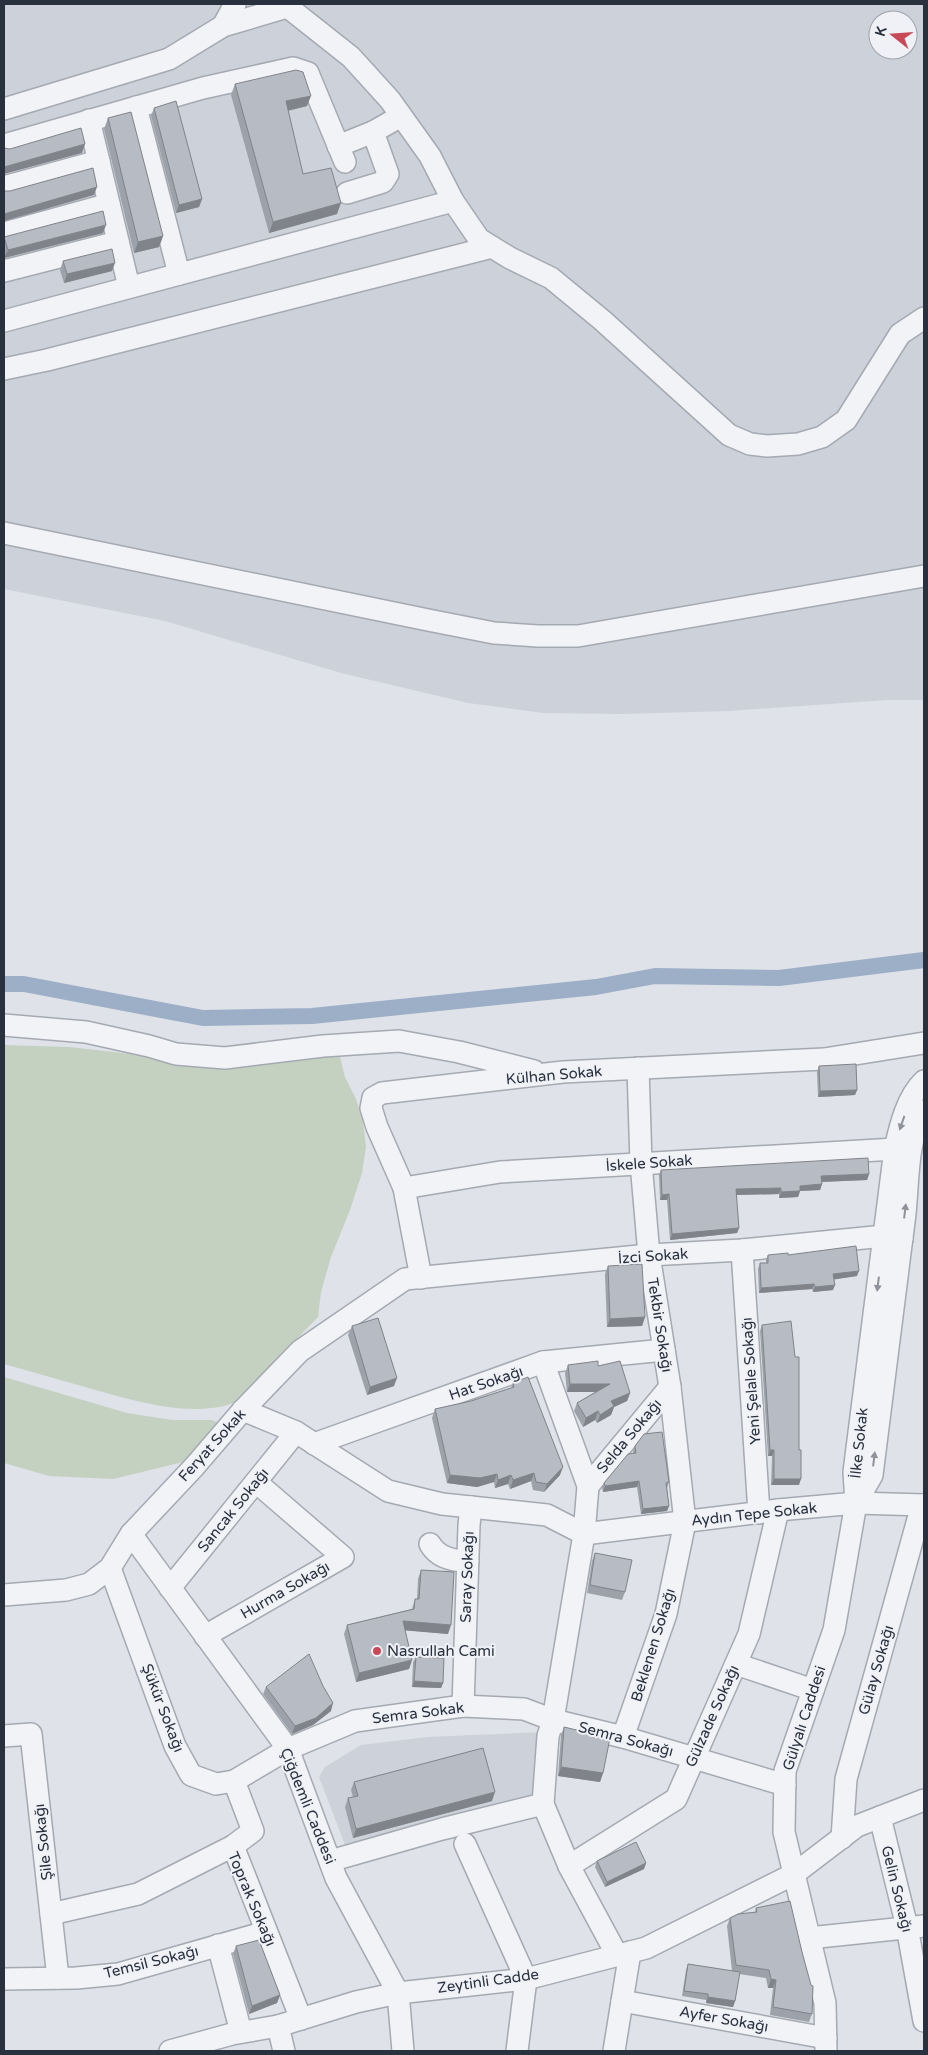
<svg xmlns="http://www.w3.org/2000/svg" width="928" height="2055" font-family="'Varela Round',sans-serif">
	<rect width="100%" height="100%" fill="#dfe2e8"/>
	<!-- built -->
	<g fill="#cdd1da" fill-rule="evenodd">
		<path d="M4 4H924V700H887L729 711 621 714 543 713 468 703 341 673 165 621 4 589ZM878 20H908V50H878Z"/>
		<polygon points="545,1732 536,1801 347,1850 319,1777 325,1767 361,1745 427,1737"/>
	</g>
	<!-- green -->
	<g fill="#c4d1c1">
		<path d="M4 1045 69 1047 159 1057 339 1053 345 1077 356 1099 363 1121 366 1147 362 1173 350 1210 331 1257 321 1292 318 1317 236 1402C192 1420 128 1399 85 1387 58 1379 31 1372 4 1364Z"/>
		<polygon points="4,1377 127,1413 172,1420 212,1420 219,1423 183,1462 113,1479 49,1476 4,1463"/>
	</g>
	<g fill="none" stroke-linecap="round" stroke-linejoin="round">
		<!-- canal -->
		<polyline stroke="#9cafc7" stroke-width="16" points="4,984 24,984 203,1018 312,1016 596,987 655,976 779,978 924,960"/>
		<!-- minor casing -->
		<g stroke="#a5a9b2" stroke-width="24">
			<g id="minor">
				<polyline points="284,4 351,57 390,100 430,156 453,201 479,239 510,258 551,278 602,320 729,435 750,444 767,446 798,444 822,437 846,420 900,334 924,318"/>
				<polyline points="223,26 235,4"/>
				<polyline points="136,107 179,274"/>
				<polyline points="4,109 169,59 223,26 287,7"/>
				<polyline points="89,120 129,287"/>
				<polyline points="4,145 203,88 293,68 308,73 345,162"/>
				<polyline points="338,146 373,132 401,116"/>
				<polyline points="4,187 99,161"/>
				<polyline points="347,193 383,182 388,174 373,132"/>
				<polyline points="4,233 109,204"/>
				<polyline points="4,271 118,242"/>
				<polyline points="4,321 453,201"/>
				<polyline points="4,369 47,360 492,247"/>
				<polyline points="4,533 428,620 494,633 538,636 578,636 924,576"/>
				<polyline points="4,1025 86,1032 149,1046 176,1054 225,1058 323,1046 399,1041 459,1052 534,1071"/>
				<polyline points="404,1188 500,1172 895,1149"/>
				<polyline points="742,1250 759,1513"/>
				<polyline points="421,1278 404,1188 377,1127 371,1108 373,1098 382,1093 563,1072 824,1059 924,1043"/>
				<polyline points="543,1362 588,1486 584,1534 553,1720 548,1736 543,1804 569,1866 617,1955"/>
				<polyline points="243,1410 296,1432 388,1491 442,1504 547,1515 584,1534"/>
				<polyline points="314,1444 543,1362 664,1350"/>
				<polyline points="588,1486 670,1387"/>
				<path d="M856 1503 872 1475C883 1390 893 1306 904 1222 909 1186 905 1143 924 1111"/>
				<polyline points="131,1534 288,1749 336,1878 398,1993 403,2051"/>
				<polyline points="584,1534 778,1510 856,1503 924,1505"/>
				<path d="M430 1544C438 1558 453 1561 468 1561"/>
				<polyline points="110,1568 175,1746 191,1775 216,1784 234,1781 288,1749 355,1721 463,1706 524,1709 553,1720 623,1737 785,1785"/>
				<polyline points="170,1588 296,1432"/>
				<polyline points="4,1595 66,1590 89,1584 110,1568 131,1534 194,1467 243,1410 300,1351 405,1279 649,1255 742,1250 874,1237 902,1239"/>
				<polyline points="205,1636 343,1557 256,1482"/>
				<polyline points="736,1664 813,1690"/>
				<polyline points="463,1706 469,1525 471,1507"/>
				<polyline points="4,1736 31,1734 58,1978"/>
				<polyline points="623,1737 666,1614 685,1522 670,1387 649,1255 641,1163 638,1068"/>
				<polyline points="880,1817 907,1927 924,2021"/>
				<polyline points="842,1838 846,1779 922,1505"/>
				<polyline points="465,1844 526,1979 517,2051"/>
				<polyline points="233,1846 301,2019"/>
				<polyline points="330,1861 442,1829 543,1804"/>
				<polyline points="569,1866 676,1799 749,1634 778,1510"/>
				<polyline points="51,1914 138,1894 233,1846 253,1831 234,1781"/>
				<polyline points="809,1938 924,1926"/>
				<polyline points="218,1945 241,2032"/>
				<polyline points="4,1979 76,1978 118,1974 266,1932"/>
				<polyline points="622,2001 826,2038"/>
				<polyline points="278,2026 284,2051"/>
				<polyline points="170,2051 232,2034 278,2026 356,2002 398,1993 526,1979 646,1948 794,1874 857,1826 924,1800"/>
				<polyline points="614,2051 630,1952"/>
				<path d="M826 2051 825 2003 784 1832 785 1771 834 1630 856 1503 854 1472 895 1149C900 1126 907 1097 924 1081"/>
			</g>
		</g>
		<!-- minor -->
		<use href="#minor" stroke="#f2f3f6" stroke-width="21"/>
	</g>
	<!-- wall -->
	<g fill="#9da1a9">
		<polygon points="235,84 307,106 288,111 303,174 337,214 269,233 231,95"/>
		<polygon points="154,108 202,199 199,207 176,213 151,116"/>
		<polygon points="108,118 163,236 159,247 134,253 104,129"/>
		<polygon points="103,233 4,258 4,237"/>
		<polygon points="63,261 112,271 64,283 60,270"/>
		<polygon points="819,1066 857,1090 855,1095 818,1097 817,1072"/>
		<polygon points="661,1170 869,1174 867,1180 821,1182 822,1184 820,1190 800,1191 798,1197 779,1198 779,1194 736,1195 739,1228 737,1233 670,1240 667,1200 660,1200 659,1175"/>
		<polygon points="768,1255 788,1255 857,1276 834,1279 833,1290 813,1292 812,1289 759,1293 758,1269 760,1263 766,1263 766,1260"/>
		<polygon points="608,1266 645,1317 642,1326 607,1327 605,1274"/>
		<polygon points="762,1325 799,1450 799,1485 771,1485 772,1456 768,1456 760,1331"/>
		<polygon points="352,1326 394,1386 367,1395 348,1335"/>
		<polygon points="568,1365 598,1366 630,1393 627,1401 614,1407 611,1415 597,1423 595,1420 583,1427 574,1411 577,1403 595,1392 567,1392 565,1373"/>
		<polygon points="513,1383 560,1475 544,1492 533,1490 531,1481 510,1489 508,1484 495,1488 494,1482 477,1487 447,1483 432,1418 435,1409 471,1401 511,1388"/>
		<polygon points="635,1446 669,1482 667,1488 669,1506 667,1511 641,1514 637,1487 603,1492 602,1488 604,1483 633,1454 633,1451"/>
		<polygon points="595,1553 625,1592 622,1600 587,1593 592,1561"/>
		<polygon points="421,1570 448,1634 405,1630 412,1660 409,1669 356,1682 344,1634 347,1625 412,1609 415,1599 417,1599 418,1579"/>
		<polygon points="416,1657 443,1683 441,1688 412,1687 413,1662"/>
		<polygon points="266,1687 331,1711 313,1725 292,1734 263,1694"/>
		<polygon points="564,1727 603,1773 600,1782 558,1776 561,1735"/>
		<polygon points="354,1782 492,1801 353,1838 345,1807 348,1798 353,1797 351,1790"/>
		<polygon points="597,1861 646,1863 644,1869 605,1887 595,1867"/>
		<polygon points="756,1908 812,2014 809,2022 770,2015 773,1988 768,1988 766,1978 739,1974 735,2001 733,2007 706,2003 706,2000 682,1996 686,1970 688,1964 732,1971 727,1926 730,1918 755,1912"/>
		<polygon points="236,1946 280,1995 277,2003 249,2014 233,1954"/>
	</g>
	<!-- shaded-wall -->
	<g fill="#808389">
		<polygon points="311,96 307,106 282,112 286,101"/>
		<polygon points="85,144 82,153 4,174 4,167"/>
		<polygon points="97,187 94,195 4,221 4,214"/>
		<polygon points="202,199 199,207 176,213 179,205"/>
		<polygon points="341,203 337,214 269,233 273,222"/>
		<polygon points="106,225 103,233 4,258 8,250"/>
		<polygon points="163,236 159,247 134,253 138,242"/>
		<polygon points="115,263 112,271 64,283 67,274"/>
		<polygon points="857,1090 855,1095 818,1097 820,1091"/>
		<polygon points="869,1174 867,1180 819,1182 821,1176"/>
		<polygon points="822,1184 820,1190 798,1191 800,1186"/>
		<polygon points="781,1188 779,1194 734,1195 736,1189"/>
		<polygon points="800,1191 798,1197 779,1198 781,1192"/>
		<polygon points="669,1194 667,1200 660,1200 662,1195"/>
		<polygon points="739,1228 737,1233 670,1240 672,1234"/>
		<polygon points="859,1271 857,1276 831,1280 833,1274"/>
		<polygon points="814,1284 812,1289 759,1293 761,1288"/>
		<polygon points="835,1285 833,1290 813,1292 815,1287"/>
		<polygon points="645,1317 642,1326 607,1327 610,1319"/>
		<polygon points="397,1378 394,1386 367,1395 370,1387"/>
		<polygon points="570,1384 610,1384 606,1392 567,1392"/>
		<polygon points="630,1393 627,1401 614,1407 611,1415 597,1423 600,1415 611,1401"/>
		<polygon points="598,1411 595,1420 583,1427 586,1418"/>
		<polygon points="770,1450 774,1450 772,1456 768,1456"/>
		<polygon points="563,1467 560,1475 544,1492 547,1484"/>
		<polygon points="534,1473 531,1481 510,1489 513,1480"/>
		<polygon points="497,1474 494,1482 477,1487 447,1483 450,1475"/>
		<polygon points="511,1475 508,1484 495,1488 498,1480"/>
		<polygon points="774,1479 801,1479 799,1485 771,1485"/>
		<polygon points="639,1481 637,1487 603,1492 605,1486"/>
		<polygon points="669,1506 667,1511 641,1514 643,1509"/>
		<polygon points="403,1621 451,1625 448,1634 400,1630"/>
		<polygon points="412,1660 409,1669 356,1682 359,1673"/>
		<polygon points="414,1681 443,1683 441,1688 412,1687"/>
		<polygon points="333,1703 331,1711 313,1725 292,1734 295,1726"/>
		<polygon points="561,1767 603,1773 600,1782 558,1776"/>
		<polygon points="495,1792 492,1801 353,1838 356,1829"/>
		<polygon points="646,1863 644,1869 605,1887 607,1882"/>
		<polygon points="771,1979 776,1980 773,1988 768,1988"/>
		<polygon points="280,1995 277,2003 249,2014 252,2006"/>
		<polygon points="708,1997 735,2001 733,2007 706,2003"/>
	</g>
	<!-- building -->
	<g fill="#b7bbc4" stroke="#808389">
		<polygon points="296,70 303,72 311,96 286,101 303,174 331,168 341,203 273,222 235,84"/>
		<polygon points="176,101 202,199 179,205 154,108"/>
		<polygon points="131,112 163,236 138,242 108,118"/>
		<polygon points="81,128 85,144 4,167 4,148 10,149"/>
		<polygon points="93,168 97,187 4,214 4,191 10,191"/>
		<polygon points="103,211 106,225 8,250 4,237"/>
		<polygon points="112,249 115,263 67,274 63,261"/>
		<polygon points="856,1064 857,1090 820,1091 819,1066"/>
		<polygon points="868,1158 869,1174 821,1176 822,1184 800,1186 800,1191 781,1192 781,1188 736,1189 739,1228 672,1234 669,1194 662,1195 661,1170"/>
		<polygon points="856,1246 859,1271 833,1274 835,1285 815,1287 814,1284 761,1288 760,1263 768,1263 768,1255 788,1253 788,1255"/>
		<polygon points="642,1264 645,1317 610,1319 608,1266"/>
		<polygon points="378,1318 397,1378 370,1387 352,1326"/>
		<polygon points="791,1321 795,1357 799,1357 799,1450 801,1450 801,1479 774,1479 774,1450 770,1450 762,1325"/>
		<polygon points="598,1361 598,1366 620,1361 630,1393 611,1401 614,1406 600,1415 598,1411 586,1418 577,1403 610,1384 570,1384 568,1365"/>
		<polygon points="528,1377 563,1467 547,1484 536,1482 534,1473 513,1480 511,1475 498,1480 497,1474 480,1478 450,1475 435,1409 471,1401 514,1387 513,1383"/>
		<polygon points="662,1432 669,1482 666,1483 669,1506 643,1509 639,1481 605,1486 604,1483 628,1454 636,1453 635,1446 644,1434"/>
		<polygon points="595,1553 632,1560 625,1592 590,1585"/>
		<polygon points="421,1570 454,1572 451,1625 403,1621 412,1660 359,1673 347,1625 414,1609 415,1599 419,1599"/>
		<polygon points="309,1654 323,1686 333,1703 316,1718 295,1726 266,1687"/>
		<polygon points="416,1657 444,1658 443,1683 414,1681"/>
		<polygon points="564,1727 610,1738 603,1773 561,1767"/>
		<polygon points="483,1748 495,1792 356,1829 348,1798 358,1796 354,1782"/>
		<polygon points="636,1842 646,1863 607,1882 597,1861"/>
		<polygon points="790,1901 802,1952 811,1985 813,1986 812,2014 773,2007 776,1980 771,1979 769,1970 736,1965 730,1918 738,1914 757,1912 756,1908"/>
		<polygon points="259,1940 280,1995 252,2006 236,1946"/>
		<polygon points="688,1964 740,1972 735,2001 708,1997 708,1994 684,1991"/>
	</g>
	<!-- one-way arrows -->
	<defs><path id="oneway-solid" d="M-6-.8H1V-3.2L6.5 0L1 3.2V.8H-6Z" transform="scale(1.25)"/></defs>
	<g fill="#8e929a">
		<use href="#oneway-solid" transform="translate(902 1123) rotate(109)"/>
		<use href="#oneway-solid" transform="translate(905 1211) rotate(-83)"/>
		<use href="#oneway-solid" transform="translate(878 1284) rotate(97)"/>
		<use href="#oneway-solid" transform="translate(874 1459) rotate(-83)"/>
	</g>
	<!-- markers -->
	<circle fill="#c84958" stroke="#eff1f6" stroke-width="2" cx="377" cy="1651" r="5"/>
	<g text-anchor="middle" stroke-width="4" stroke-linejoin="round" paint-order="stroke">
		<!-- street labels -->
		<g font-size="15" fill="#29303e" stroke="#eff1f6">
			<text transform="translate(554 1075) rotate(-5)" y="5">Külhan Sokak</text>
			<text transform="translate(649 1163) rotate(-4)" y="5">İskele Sokak</text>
			<text transform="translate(653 1256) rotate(-4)" y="5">İzci Sokak</text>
			<text transform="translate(660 1325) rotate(81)" y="5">Tekbir Sokağı</text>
			<text transform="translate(751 1381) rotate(-94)" y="5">Yeni Şelale Sokağı</text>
			<text transform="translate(486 1383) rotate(-19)" y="5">Hat Sokağı</text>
			<text transform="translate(629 1436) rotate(-50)" y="5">Selda Sokağı</text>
			<text transform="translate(859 1443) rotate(-84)" y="5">İlke Sokak</text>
			<text transform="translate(212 1445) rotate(-48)" y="5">Feryat Sokak</text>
			<text transform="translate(233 1510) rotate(-51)" y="5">Sancak Sokağı</text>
			<text transform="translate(754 1514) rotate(-6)" y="5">Aydın Tepe Sokak</text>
			<text transform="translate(467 1577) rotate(-88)" y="5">Saray Sokağı</text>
			<text transform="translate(285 1590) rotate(-30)" y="5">Hurma Sokağı</text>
			<text transform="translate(653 1645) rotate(-73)" y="5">Beklenen Sokağı</text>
			<text transform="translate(876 1670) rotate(-74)" y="5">Gülay Sokağı</text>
			<text transform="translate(163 1708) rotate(69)" y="5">Şükür Sokağı</text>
			<text transform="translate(418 1713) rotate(-7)" y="5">Semra Sokak</text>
			<text transform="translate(712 1716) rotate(-66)" y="5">Gülzade Sokağı</text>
			<text transform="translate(804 1718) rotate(-72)" y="5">Gülyalı Caddesi</text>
			<text transform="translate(626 1739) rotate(15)" y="5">Semra Sokağı</text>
			<text transform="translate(308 1806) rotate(68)" y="5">Çiğdemli Caddesi</text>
			<text transform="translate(43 1842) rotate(-96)" y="5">Şile Sokağı</text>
			<text transform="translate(897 1889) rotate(76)" y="5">Gelin Sokağı</text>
			<text transform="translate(252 1899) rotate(67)" y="5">Toprak Sokağı</text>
			<text transform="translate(151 1962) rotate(-14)" y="5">Temsil Sokağı</text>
			<text transform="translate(488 1981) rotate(-8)" y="5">Zeytinli Cadde</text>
			<text transform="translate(724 2019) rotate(10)" y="5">Ayfer Sokağı</text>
		</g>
		<!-- poi labels -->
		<g font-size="15" fill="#29303e" stroke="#eff1f6" text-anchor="start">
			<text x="387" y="1656">Nasrullah Cami</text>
		</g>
	</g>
	<!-- border -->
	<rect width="928" height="2055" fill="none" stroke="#29303e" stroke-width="10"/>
	<!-- north arrow -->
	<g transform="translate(893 35) rotate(287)"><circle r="24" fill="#eff1f6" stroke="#a0a4ac"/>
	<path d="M0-4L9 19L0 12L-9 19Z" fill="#c84958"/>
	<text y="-8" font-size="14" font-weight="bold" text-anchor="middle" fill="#29303e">K</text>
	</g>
</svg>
